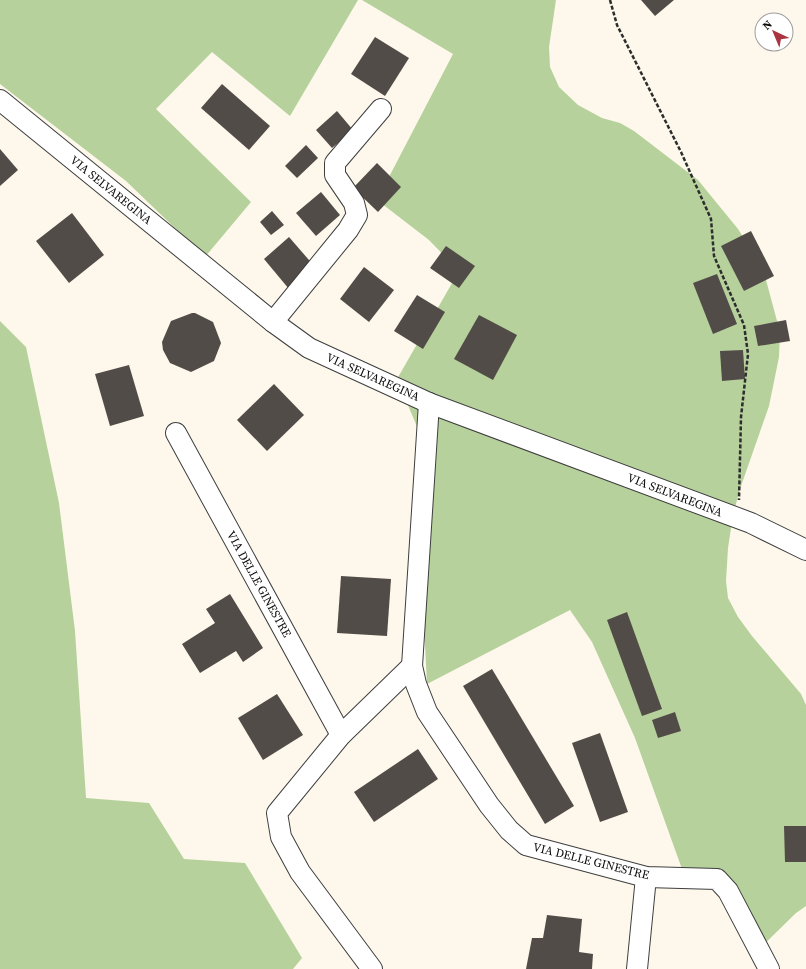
<svg xmlns="http://www.w3.org/2000/svg" width="806" height="969" font-family="'Source Serif 4',serif">
	<rect width="100%" height="100%" fill="#fdf8eb"/>
	<!-- forest -->
	<g fill="#b6d19b">
		<polygon points="0,0 358,0 290,116 212,52 156,109 251,202 205,257 126,181 0,84"/>
		<polygon points="362,0 556,0 549,47 550,67 559,87 578,105 602,118 620,123 634,131 698,180 738,229 755,256 766,280 780,332 779,357 769,406 740,489 733,515 728,548 726,581 728,598 738,617 752,636 801,694 806,705 806,906 796,913 755,953 705,874 682,869 635,738 592,642 570,610 427,684 422,585 418,429 397,379 459,271 429,240 377,200 453,54"/>
		<polygon points="0,321 26,347 59,503 75,631 86,798 149,803 184,859 245,863 302,958 293,969 0,969"/>
	</g>
	<!-- building -->
	<g fill="#524c49">
		<polygon points="641,0 674,0 655,16"/>
		<polygon points="375,37 409,58 385,96 351,74"/>
		<polygon points="222,84 270,126 249,150 201,108"/>
		<polygon points="337,111 353,130 332,148 316,130"/>
		<polygon points="306,145 318,158 297,178 285,166"/>
		<polygon points="0,149 18,170 0,186"/>
		<polygon points="377,163 401,187 378,212 353,188"/>
		<polygon points="321,192 340,215 316,236 296,213"/>
		<polygon points="272,211 284,225 271,235 260,222"/>
		<polygon points="72,213 104,255 69,283 36,241"/>
		<polygon points="751,231 774,276 744,291 721,246"/>
		<polygon points="289,237 315,267 289,289 264,259"/>
		<polygon points="446,246 475,266 459,288 430,268"/>
		<polygon points="364,267 394,290 369,322 340,299"/>
		<polygon points="717,274 737,324 713,334 693,283"/>
		<polygon points="417,295 445,312 423,349 394,331"/>
		<polygon points="192,313 195,313 213,322 221,343 214,361 191,372 170,363 163,350 162,342 171,321"/>
		<polygon points="479,315 517,335 493,380 454,359"/>
		<polygon points="786,320 790,341 758,346 754,326"/>
		<polygon points="743,350 745,379 722,381 720,351"/>
		<polygon points="129,365 144,416 110,426 95,374"/>
		<polygon points="274,384 304,415 267,451 237,420"/>
		<polygon points="341,576 391,579 387,636 337,633"/>
		<polygon points="230,594 263,648 243,662 236,651 200,673 182,644 215,623 206,609"/>
		<polygon points="627,612 662,709 642,716 607,620"/>
		<polygon points="492,669 574,806 545,824 463,686"/>
		<polygon points="277,694 303,735 263,760 238,718"/>
		<polygon points="675,712 681,731 658,738 652,720"/>
		<polygon points="600,733 628,812 600,822 572,743"/>
		<polygon points="418,749 438,779 374,822 354,792"/>
		<polygon points="784,826 806,826 806,862 785,862"/>
		<polygon points="547,915 582,919 579,952 593,954 592,969 526,969 532,938 543,938"/>
	</g>
	<g fill="none" stroke-linecap="round" stroke-linejoin="round">
		<!-- minor casing -->
		<g stroke="#3e3e3e" stroke-width="22">
			<g id="minor">
				<polyline points="0,100 273,322 309,348 429,403 751,523 806,550"/>
				<polyline points="273,322 348,230 357,215 354,203 335,175 335,163 381,109"/>
				<polyline points="429,403 412,666 416,684 427,712 489,805 509,830 526,845 646,877 717,879 728,891 769,969"/>
				<polyline points="176,433 341,735"/>
				<polyline points="372,969 300,872 281,837 277,813 341,735 412,666"/>
				<polyline points="637,969 646,877"/>
			</g>
		</g>
		<!-- path -->
		<polyline stroke="#2d2d2d" stroke-width="2.5" stroke-dasharray="4 2" stroke-linecap="butt" points="610,0 617,25 681,152 711,219 714,256 744,325 748,354 741,417 739,500"/>
		<!-- minor -->
		<use href="#minor" stroke="#fff" stroke-width="20"/>
	</g>
	<g text-anchor="middle" stroke-width="4" stroke-linejoin="round" paint-order="stroke">
		<!-- street labels -->
		<g font-size="12" fill="#0b0b0b" stroke="#fff">
			<text transform="translate(111 190) rotate(39)" y="4">VIA SELVAREGINA</text>
			<text transform="translate(373 377) rotate(24)" y="4">VIA SELVAREGINA</text>
			<text transform="translate(675 495) rotate(21)" y="4">VIA SELVAREGINA</text>
			<text transform="translate(259 584) rotate(61)" y="4">VIA DELLE GINESTRE</text>
			<text transform="translate(591 861) rotate(14)" y="4">VIA DELLE GINESTRE</text>
		</g>
	</g>
	<!-- north arrow -->
	<g transform="translate(774 32) rotate(316)"><circle r="19" fill="#ffffff" stroke="#9d9d9d"/>
	<path d="M0-3L7 15L0 10L-7 15Z" fill="#aa3440"/>
	<text y="-6" font-size="11" font-weight="bold" text-anchor="middle" fill="#0b0b0b">N</text>
	</g>
</svg>
